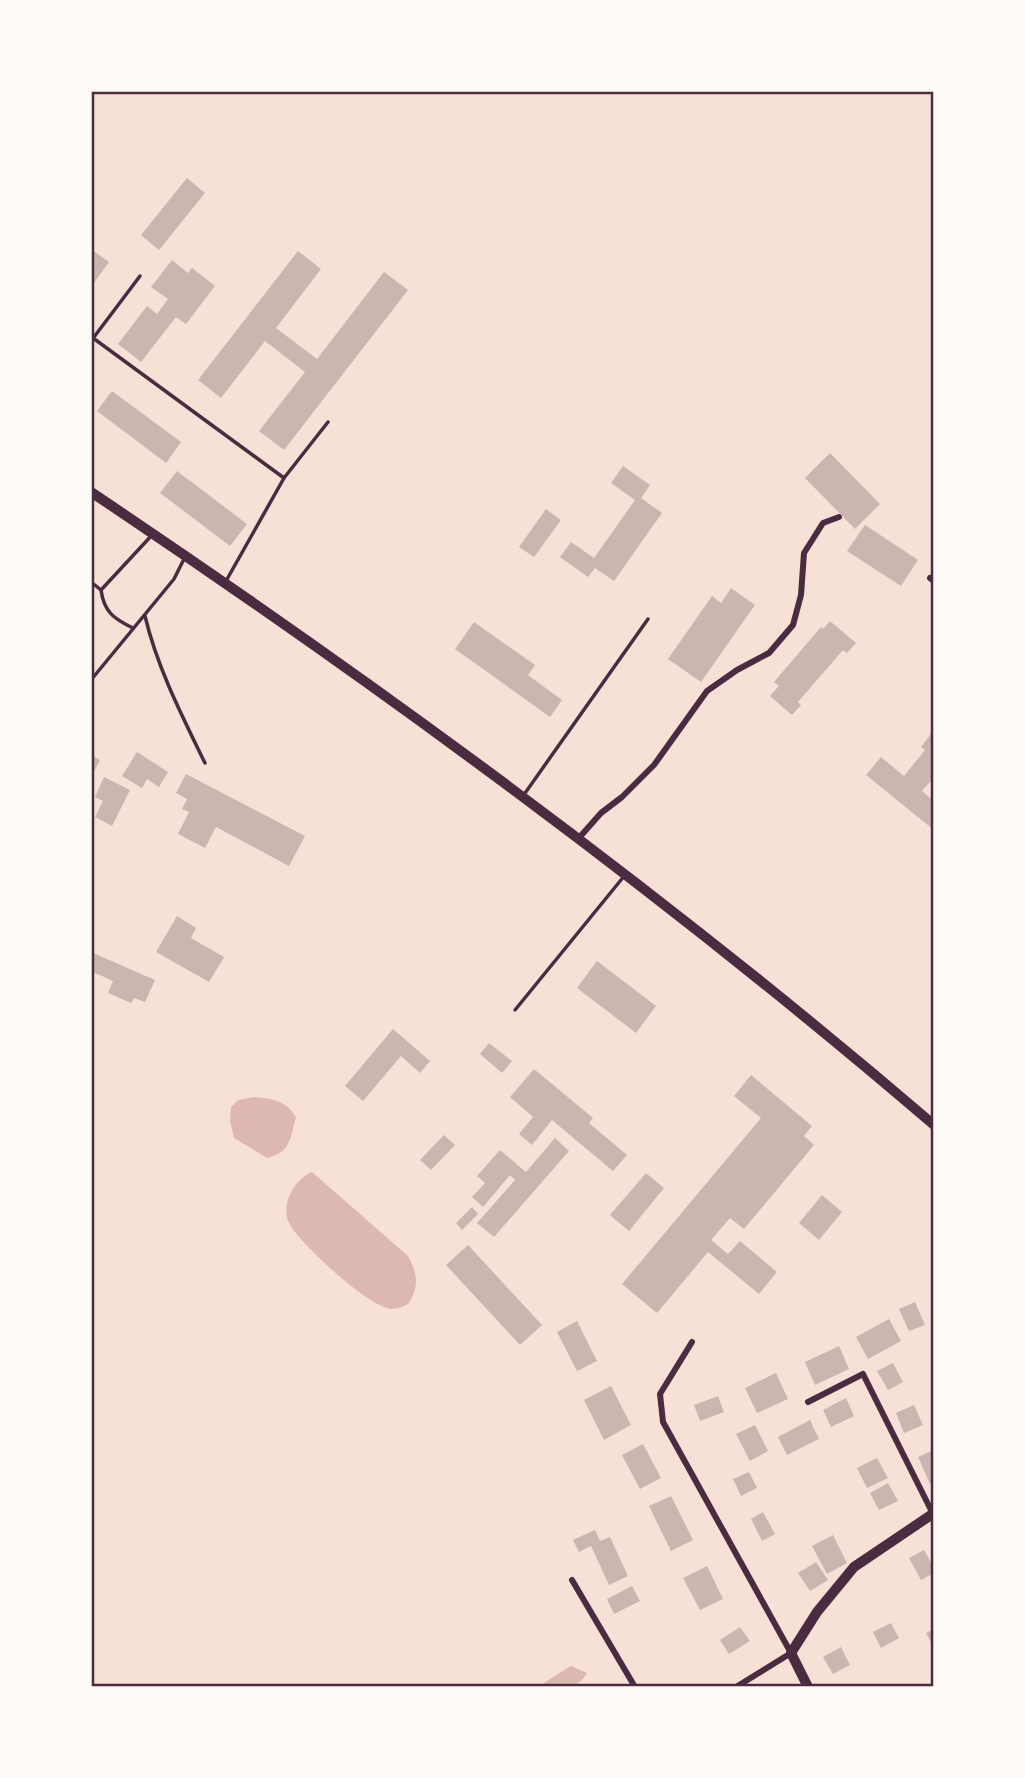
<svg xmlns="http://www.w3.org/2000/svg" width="1025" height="1778" font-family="'PT Sans Narrow',sans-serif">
	<rect width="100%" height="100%" fill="#f7e1d7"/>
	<!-- water -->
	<g fill="#dcb8b0">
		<path d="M254 1097C274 1099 285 1100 296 1117 290 1139 291 1152 267 1158L234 1138 230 1121 231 1107 238 1100Z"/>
		<path d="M312 1172 408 1256C418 1274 419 1287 408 1304 404 1306 397 1309 392 1309 369 1308 302 1245 290 1225 279 1205 294 1180 312 1172Z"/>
		<path d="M571 1666 587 1673C578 1691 557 1687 540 1687L548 1680Z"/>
	</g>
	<!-- building -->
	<g fill="#ccb4b1">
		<polygon points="187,178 205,193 159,250 141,235"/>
		<polygon points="91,249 109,262 91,287"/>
		<polygon points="298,251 321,269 276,328 317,359 384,272 408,290 284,450 259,431 305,372 265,341 221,398 198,380"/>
		<polygon points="172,260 188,273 192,268 215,286 186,324 176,317 141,362 118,344 147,306 157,314 168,299 151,287"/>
		<polygon points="112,391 181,442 166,463 97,411"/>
		<polygon points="830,453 880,504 855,529 805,478"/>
		<polygon points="623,466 650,485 641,498 662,513 614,581 595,568 588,577 560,557 571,542 594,558 635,500 611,483"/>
		<polygon points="177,471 247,524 230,546 160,493"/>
		<polygon points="546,509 561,520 534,557 519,547"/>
		<polygon points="865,525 918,560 901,586 847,551"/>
		<polygon points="731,588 755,605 701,682 668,659 712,596 721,603"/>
		<polygon points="830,621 856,643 847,653 843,650 798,702 801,705 792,715 770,696 779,686 774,682 821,627 823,629"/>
		<polygon points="474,622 535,665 528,675 562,700 550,717 455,649"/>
		<polygon points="934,730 934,777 922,791 934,801 934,830 866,775 881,757 904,776 925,750 921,747"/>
		<polygon points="137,752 168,772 159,787 147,779 142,788 122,776"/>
		<polygon points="91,755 100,760 91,777"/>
		<polygon points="186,774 305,836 289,866 216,827 205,848 178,834 189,812 182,809 187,799 176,793"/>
		<polygon points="104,777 130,790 112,826 95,817 103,801 95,797"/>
		<polygon points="177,916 196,928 191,938 224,957 209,982 156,952"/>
		<polygon points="93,953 155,980 145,1002 134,998 131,1003 108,993 113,981 91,971"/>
		<polygon points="597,961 656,1006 636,1033 577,988"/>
		<polygon points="393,1029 430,1061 420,1073 401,1056 363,1101 345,1086"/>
		<polygon points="489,1043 512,1061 502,1073 480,1054"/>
		<polygon points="534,1069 593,1118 589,1123 627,1155 613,1171 552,1120 532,1145 519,1134 533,1117 510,1097"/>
		<polygon points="751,1075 812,1126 804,1136 814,1145 744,1229 730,1218 711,1240 728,1254 740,1241 777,1272 759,1294 708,1252 657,1313 622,1284 761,1118 734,1096"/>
		<polygon points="444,1135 455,1145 431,1170 420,1160"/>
		<polygon points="555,1138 569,1151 494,1237 477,1223 515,1180 510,1175 483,1207 472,1197 485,1183 477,1176 500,1150 526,1172"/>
		<polygon points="646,1173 664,1188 629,1231 610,1215"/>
		<polygon points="822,1195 842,1212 819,1240 799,1223"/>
		<polygon points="472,1207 478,1214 462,1230 456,1223"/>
		<polygon points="468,1245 542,1325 520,1345 446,1265"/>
		<polygon points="915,1302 925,1325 909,1331 899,1309"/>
		<polygon points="889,1319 901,1341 868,1359 856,1337"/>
		<polygon points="577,1321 597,1361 577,1371 557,1332"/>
		<polygon points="839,1346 849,1369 815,1385 805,1362"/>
		<polygon points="893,1363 903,1382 888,1390 877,1371"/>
		<polygon points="776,1373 788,1399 757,1413 745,1388"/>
		<polygon points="611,1386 631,1425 604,1440 584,1400"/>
		<polygon points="718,1396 724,1412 700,1421 694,1405"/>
		<polygon points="846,1398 854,1416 831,1427 823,1410"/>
		<polygon points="914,1405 923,1425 904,1433 896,1413"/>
		<polygon points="810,1420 819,1439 787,1455 778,1437"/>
		<polygon points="755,1425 768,1451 750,1461 736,1434"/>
		<polygon points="643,1444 661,1478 640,1489 622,1455"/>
		<polygon points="934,1450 934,1482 930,1484 918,1457"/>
		<polygon points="877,1458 888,1478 867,1488 857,1468"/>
		<polygon points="749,1472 757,1488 741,1496 733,1479"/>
		<polygon points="888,1483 898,1501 879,1510 870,1493"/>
		<polygon points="671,1496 693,1540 671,1551 649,1506"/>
		<polygon points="763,1512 775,1534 762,1541 751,1519"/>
		<polygon points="595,1530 600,1541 610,1537 628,1576 609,1585 591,1546 579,1552 573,1540"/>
		<polygon points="833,1535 847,1563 827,1574 812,1546"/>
		<polygon points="924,1550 934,1568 934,1573 921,1580 909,1558"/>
		<polygon points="816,1562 828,1580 810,1591 798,1573"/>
		<polygon points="707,1566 723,1599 700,1610 683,1578"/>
		<polygon points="632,1586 640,1601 614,1614 607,1599"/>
		<polygon points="891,1623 899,1638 881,1648 873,1632"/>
		<polygon points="740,1627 750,1641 729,1654 720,1640"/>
		<polygon points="934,1629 934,1648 926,1633"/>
		<polygon points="841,1647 850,1665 833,1674 823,1657"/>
	</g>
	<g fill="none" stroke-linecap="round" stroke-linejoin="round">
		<!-- service -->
		<g stroke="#4a2c40" stroke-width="3.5">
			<polyline points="93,338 284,478 328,422"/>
			<polyline points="91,341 140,276"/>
			<polyline points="226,581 284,478"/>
			<polyline points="91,582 101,590 153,534"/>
			<path d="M101 590C104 612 114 619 133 628"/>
			<path d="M145 616C157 667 182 716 205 763"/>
			<polyline points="91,680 174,579 185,557"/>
			<polyline points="523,796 648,619"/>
			<polyline points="515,1010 625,875"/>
		</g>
		<!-- minor -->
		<g stroke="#4a2c40" stroke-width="6">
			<polyline points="930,578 934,581"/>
			<polyline points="578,839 601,813 622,797 654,765 707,691 737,670 769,653 793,625 801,595 804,553 823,523 839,517"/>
			<polyline points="692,1342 660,1394 663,1422 791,1653 736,1687"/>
			<polyline points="808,1402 863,1374 933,1514"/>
			<polyline points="572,1580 635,1687"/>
		</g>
		<!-- secondary -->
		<g stroke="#4a2c40" stroke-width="10">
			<path d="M91 492C382 687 667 896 934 1125"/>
			<polyline points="808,1687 791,1653 817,1612 854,1567 934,1513"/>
		</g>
	</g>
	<!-- border -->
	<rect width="1025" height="1778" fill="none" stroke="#fffaf5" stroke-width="186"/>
	<rect x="93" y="93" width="839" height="1592" fill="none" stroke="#4a2c40" stroke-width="2.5"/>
</svg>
